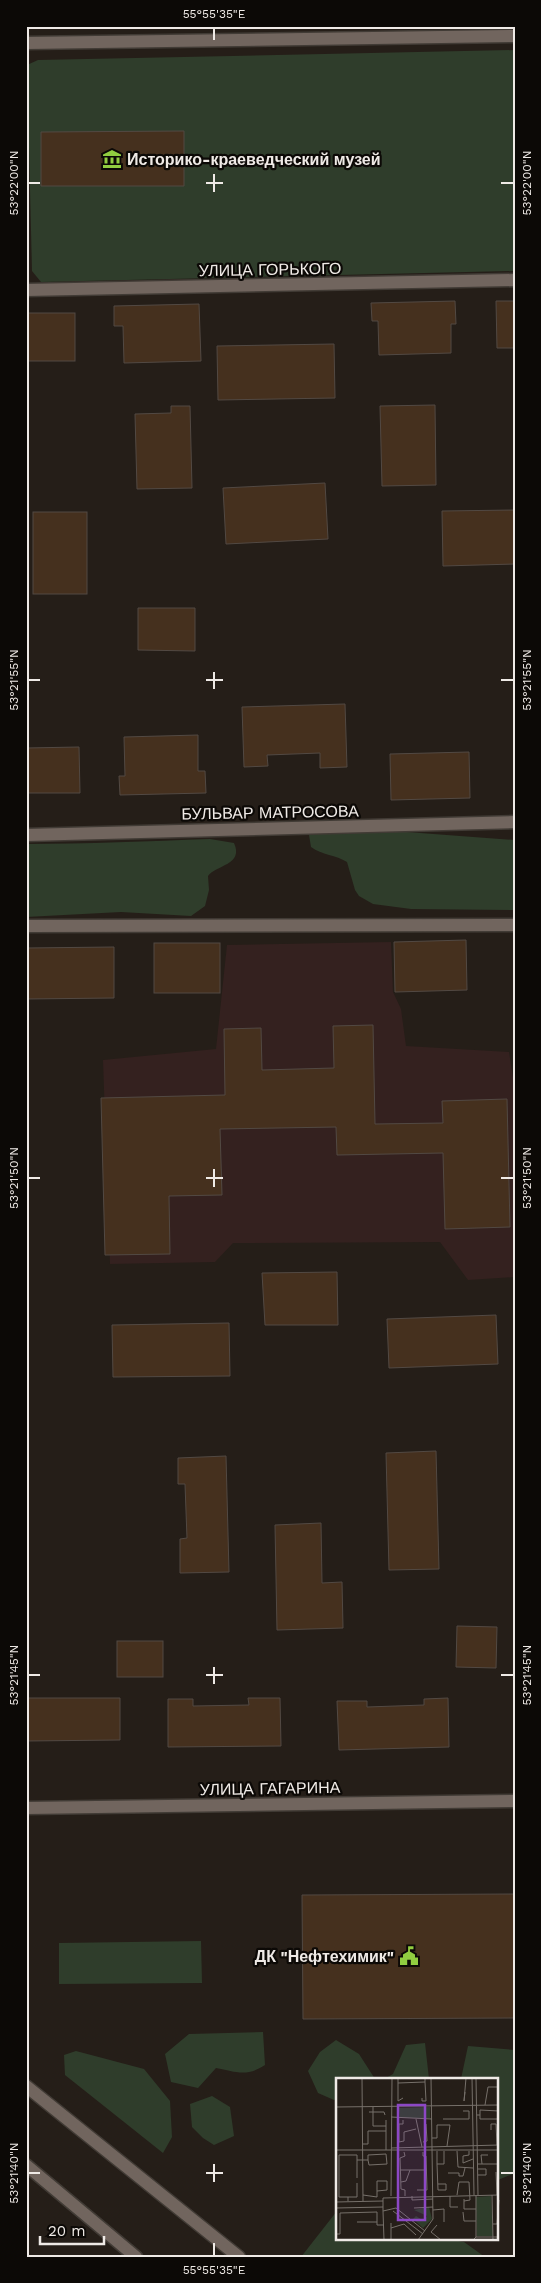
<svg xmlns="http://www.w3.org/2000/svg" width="541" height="2283" font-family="'Work Sans',sans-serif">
	<rect width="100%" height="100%" fill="#251e18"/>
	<!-- education -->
	<polygon fill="#34211f" points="391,942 393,992 401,1009 406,1046 509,1052 515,1090 515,1277 468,1280 440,1242 233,1243 215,1262 110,1264 103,1060 216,1049 227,945"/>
	<!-- green -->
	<g fill="#2f3d2b">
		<polygon points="515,50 515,271 41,282 32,271 27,65 38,60"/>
		<path d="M380 830 515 840V910L411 909 373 904 359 896 355 890 347 862C336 855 322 855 311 847L309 835 313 832Z"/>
		<path d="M210 839 234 843C244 865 216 865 208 876L209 890 205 906 191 916 121 912 26 917V844C87 844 149 841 210 839Z"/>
		<polygon points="201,1941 202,1983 59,1984 59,1943"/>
		<path d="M263 2032 265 2065C247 2077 236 2072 216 2068L198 2088 171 2082 165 2054 189 2034Z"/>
		<polygon points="336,2040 359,2054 375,2079 337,2079 337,2099 334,2100 318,2093 308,2071 320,2052"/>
		<polygon points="425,2043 429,2079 384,2079 393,2074 406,2045"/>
		<polygon points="468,2046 515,2050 515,2173 498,2180 497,2079 461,2079"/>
		<polygon points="76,2051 144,2069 170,2101 172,2137 163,2153 65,2075 64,2055"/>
		<polygon points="212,2096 230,2107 234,2136 214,2145 203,2138 192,2127 190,2104"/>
		<polygon points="337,2211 337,2239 447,2239 464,2242 485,2257 301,2257"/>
	</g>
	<!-- building -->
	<g fill="#45301e" stroke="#524943">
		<polygon points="184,131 184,186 41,186 41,132"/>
		<polygon points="455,301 456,324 451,324 451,353 379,355 378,321 372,321 371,303"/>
		<polygon points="496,301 515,301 515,348 497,348"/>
		<polygon points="199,304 201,361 124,363 123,326 114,326 114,306"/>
		<rect x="26" y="313" width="49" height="48"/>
		<polygon points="334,344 335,398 218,400 217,346"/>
		<polygon points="435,405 436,485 382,486 380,406"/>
		<polygon points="171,406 190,406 192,488 137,489 135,414 171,413"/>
		<polygon points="325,483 328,539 226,544 223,488"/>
		<polygon points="515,510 515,564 443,566 442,511"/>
		<rect x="33" y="512" width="54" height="82"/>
		<polygon points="138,608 195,608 195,651 138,650"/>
		<polygon points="345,704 347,767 320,768 320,753 267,755 268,766 244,767 242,707"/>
		<polygon points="198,735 198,771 205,771 206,793 120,795 119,776 125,776 124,737"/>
		<polygon points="79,747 80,793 26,793 26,748"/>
		<polygon points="469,752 470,798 391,800 390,754"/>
		<polygon points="466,940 467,990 395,992 394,942"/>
		<rect x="154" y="943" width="66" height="50"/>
		<polygon points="114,947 114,998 26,999 26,948"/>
		<polygon points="373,1025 375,1124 443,1123 442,1101 507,1099 510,1227 445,1229 443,1153 337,1155 336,1127 220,1129 222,1195 169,1196 170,1254 105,1255 101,1098 225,1095 224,1029 261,1028 262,1070 334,1068 333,1026"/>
		<polygon points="337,1272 338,1325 265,1325 262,1273"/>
		<polygon points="496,1315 498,1364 389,1368 387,1319"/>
		<polygon points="229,1323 230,1376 113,1377 112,1325"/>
		<polygon points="436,1451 439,1569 389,1570 386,1453"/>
		<polygon points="226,1456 229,1572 180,1573 180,1539 187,1538 185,1484 178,1484 178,1458"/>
		<polygon points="321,1523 322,1583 342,1582 343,1628 277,1630 275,1525"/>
		<polygon points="457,1626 497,1627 496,1668 456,1667"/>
		<rect x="117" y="1641" width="46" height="36"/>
		<polygon points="26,1698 120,1698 120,1740 26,1741"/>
		<polygon points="248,1698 280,1698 281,1746 168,1747 168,1699 193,1699 193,1706 249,1705"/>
		<polygon points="448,1698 449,1747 339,1750 337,1701 367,1701 367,1707 424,1705 424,1699"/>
		<polygon points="515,1894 515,2018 303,2019 302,1895"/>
	</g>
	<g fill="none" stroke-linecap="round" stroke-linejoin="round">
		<!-- minor casing -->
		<g stroke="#413b35" stroke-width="15">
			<g id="minor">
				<polyline points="26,43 515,36"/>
				<polyline points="26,290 515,280"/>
				<polyline points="26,835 515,822"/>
				<polyline points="26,926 515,925"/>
				<polyline points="26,1808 515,1801"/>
				<polyline points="26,2086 239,2257"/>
				<polyline points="26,2165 136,2257"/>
			</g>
		</g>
		<!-- minor -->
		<use href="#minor" stroke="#71655e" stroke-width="12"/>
	</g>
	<!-- ticks -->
	<path fill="none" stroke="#efeae6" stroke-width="2" d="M214 28V40M214 174V192M28 183H40M206 183H223M501 183H514M214 672V689M28 680H40M206 680H223M501 680H514M214 1169V1187M28 1178H40M206 1178H223M501 1178H514M214 1667V1684M28 1675H40M206 1675H223M501 1675H514M214 2164V2182M28 2173H40M206 2173H223M501 2173H514M214 2243V2256"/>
	<!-- icons -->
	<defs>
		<g id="museum-bare" transform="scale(1.5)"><path d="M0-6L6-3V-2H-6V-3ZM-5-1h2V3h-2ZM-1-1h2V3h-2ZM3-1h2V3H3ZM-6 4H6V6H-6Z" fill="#91cd40" stroke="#0c0906" stroke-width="2.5" paint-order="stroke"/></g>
		<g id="civic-bare" transform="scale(1.5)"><path d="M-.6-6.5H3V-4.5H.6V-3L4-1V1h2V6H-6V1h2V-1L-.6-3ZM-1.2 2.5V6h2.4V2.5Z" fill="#91cd40" stroke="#0c0906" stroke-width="2.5" paint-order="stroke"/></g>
	</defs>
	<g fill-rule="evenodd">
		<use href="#museum-bare" x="112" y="159"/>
		<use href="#civic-bare" x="409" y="1956"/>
	</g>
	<g text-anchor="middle" stroke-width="4.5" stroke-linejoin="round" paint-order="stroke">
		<!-- poi labels -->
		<g font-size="16" font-weight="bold" fill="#efeae6" stroke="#0c0906" text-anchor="start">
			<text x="127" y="165">Историко-краеведческий музей</text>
			<text x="394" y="1962" text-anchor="end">ДК "Нефтехимик"</text>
		</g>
		<!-- street labels -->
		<g font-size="16" fill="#efeae6" stroke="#0c0906">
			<text transform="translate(270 269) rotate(-1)" y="6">УЛИЦА ГОРЬКОГО</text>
			<text transform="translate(270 812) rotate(-1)" y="6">БУЛЬВАР МАТРОСОВА</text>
			<text transform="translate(270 1788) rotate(-1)" y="6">УЛИЦА ГАГАРИНА</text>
		</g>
	</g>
	<!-- overview -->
	<g transform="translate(336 2078)">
		<rect width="162" height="162" fill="#251e18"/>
		<path d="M94 29V40H64L63 30ZM155 118 157 158H141L140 119ZM93 129 96 141 87 150 77 141 80 138 88 143 91 138 78 132Z" fill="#2f3d2b"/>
		<path fill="none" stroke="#76706a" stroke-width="1" d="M26 0 27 123M62 0V23L67 20M136 0 138 117M140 0 142 117M62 5 89 4V0M129 14 128 23 130 0M86 20V23H90L89 4M149 27 152 9H163M0 29 163 27M37 29V48H50V42M33 34H48L49 37M141 37H144V32L163 33M144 37V41H163M55 39 96 41M80 41 86 69M107 41H133V33H127M67 42V46H63V64L68 63V54L80 51M50 48V72M155 52V46H160L161 67M96 60H101V47H114L111 68M87 64 91 63 90 46M27 66H32V53H50M55 70 163 67M0 72H163M101 73V86H108V73M121 73 122 89 137 90M133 73V77L127 78V85L137 81M68 74 69 78 64 80 65 111 69 112V118M21 82H32V77L50 76 51 86 33 87 32 82M101 86 102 112H110V106H102M141 86H163M146 86 145 77H152M142 91H150V97H142M64 92H91M160 94 161 117M112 95H123V98H127L129 90M65 104 70 103 74 92M81 112H91L90 78H87V74M27 117 41 119V103H51V112L41 113M121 117 123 104H133L134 122 128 123M156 117 157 162M55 118 56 0M76 118V122L97 121M114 118V129H122M12 119H21V105M128 121V131H140M12 123V119H3V77H21V100M0 124 47 123M0 130 47 129M78 130 97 129M97 132 108 131V144M47 133 48 162M57 133 87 156M127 134 128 143H140M21 144H41M55 145V162M157 146H161L163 122M101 147 95 154 105 162M55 150 68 146 80 157M89 153 60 130 47 133V120L163 117M0 156H4V135L41 134V147H48M140 159H163M82 162 97 141 95 0M137 162 140 159V117"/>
		<path fill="#8c48c5" fill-opacity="0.15" stroke="#8c48c5" stroke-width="2.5" d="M62 27H89V142H62Z"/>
		<rect width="162" height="162" fill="none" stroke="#efeae6" stroke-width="2.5"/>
	</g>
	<!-- border -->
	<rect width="541" height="2283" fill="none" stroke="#0c0906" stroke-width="55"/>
	<!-- scale -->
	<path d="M40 2236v8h64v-8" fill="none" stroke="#efeae6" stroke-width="2.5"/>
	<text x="48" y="2236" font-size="15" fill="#efeae6" stroke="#0c0906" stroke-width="4" paint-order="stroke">20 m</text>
	<rect x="28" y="28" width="486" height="2228" fill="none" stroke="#efeae6" stroke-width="2"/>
	<g font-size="12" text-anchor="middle" fill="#efeae6">
		<text x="214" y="18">55°55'35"E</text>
		<text transform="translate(14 183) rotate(-90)" y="4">53°22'00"N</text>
		<text transform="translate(527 183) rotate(-90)" y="4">53°22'00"N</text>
		<text transform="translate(14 680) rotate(-90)" y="4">53°21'55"N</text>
		<text transform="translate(527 680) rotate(-90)" y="4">53°21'55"N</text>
		<text transform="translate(14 1178) rotate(-90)" y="4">53°21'50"N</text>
		<text transform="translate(527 1178) rotate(-90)" y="4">53°21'50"N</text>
		<text transform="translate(14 1675) rotate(-90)" y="4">53°21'45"N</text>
		<text transform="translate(527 1675) rotate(-90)" y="4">53°21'45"N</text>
		<text transform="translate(14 2173) rotate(-90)" y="4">53°21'40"N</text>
		<text transform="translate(527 2173) rotate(-90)" y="4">53°21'40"N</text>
		<text x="214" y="2274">55°55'35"E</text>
	</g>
</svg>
